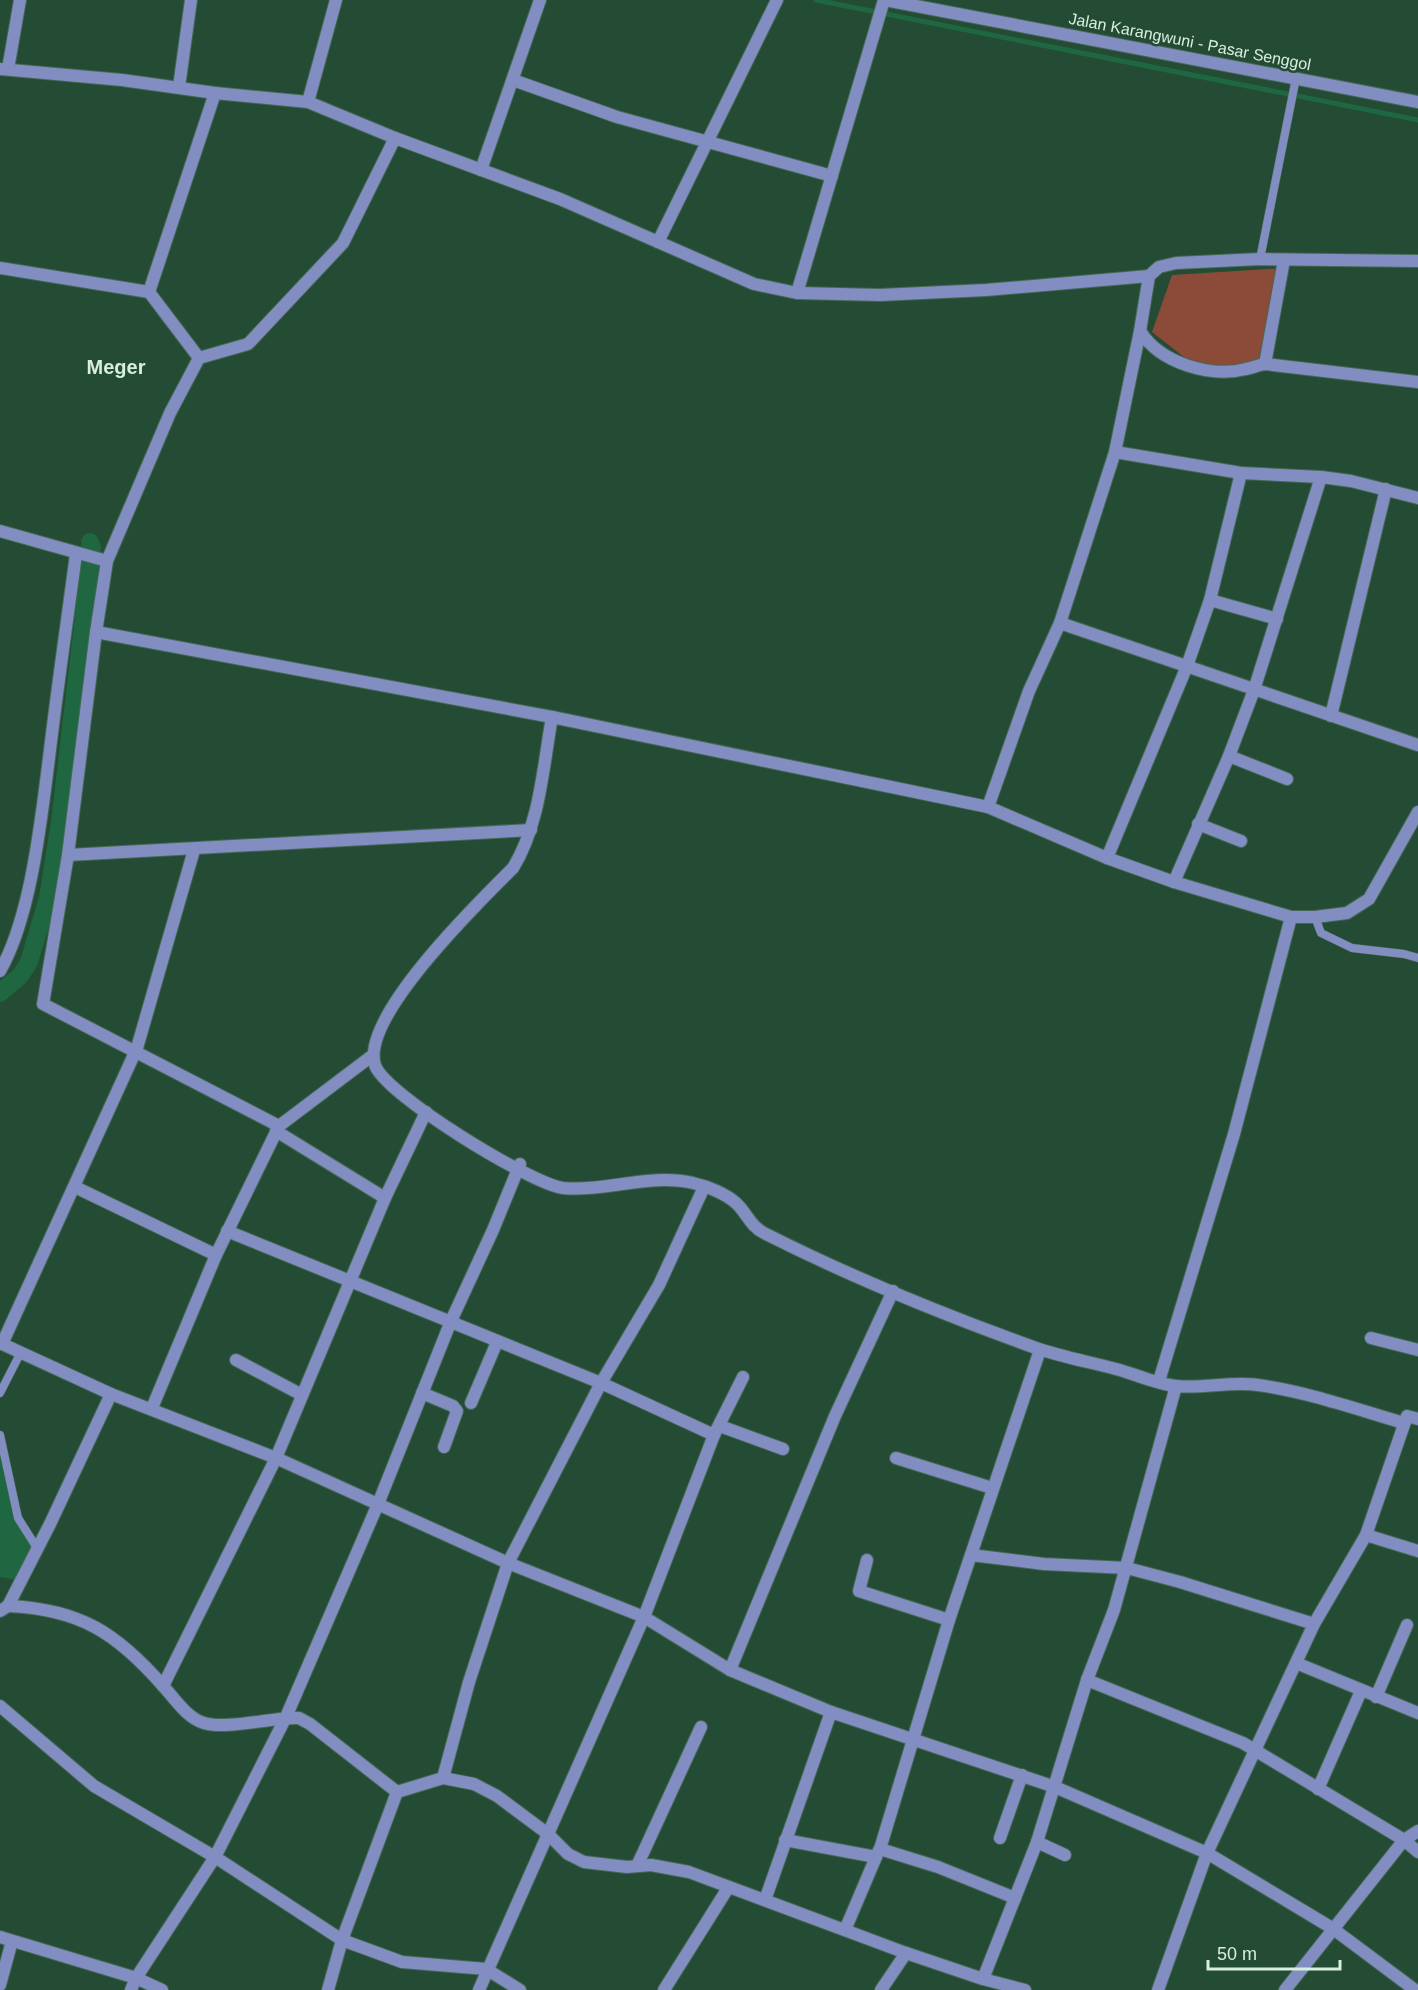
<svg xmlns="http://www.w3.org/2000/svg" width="1418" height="1990" font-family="Arial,sans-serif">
	<rect width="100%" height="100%" fill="#244b34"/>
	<!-- green -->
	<polygon fill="#8c4a38" points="1286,268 1270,370 1198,368 1152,332 1172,275"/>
	<!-- water -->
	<polygon fill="#1f6740" points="0,1446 18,1524 32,1543 32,1553 18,1580 0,1577"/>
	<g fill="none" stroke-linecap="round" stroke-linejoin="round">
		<!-- stream -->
		<polyline stroke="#1f6740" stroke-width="5" points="816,0 1418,120"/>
		<!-- canal -->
		<polyline stroke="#1f6740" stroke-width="18" points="0,993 20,976 29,962 48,898 60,822 92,548 90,542"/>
		<!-- lane casing -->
		<g stroke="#446853" stroke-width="9">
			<g id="lane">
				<polyline points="1260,259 1296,78"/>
				<polyline points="1315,917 1321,933 1352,948 1404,954 1418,958"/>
				<polyline points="0,1393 21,1352"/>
				<polyline points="0,1435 18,1518 37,1548"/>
			</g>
		</g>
		<!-- street casing -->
		<g stroke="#446853" stroke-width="14">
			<g id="street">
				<polyline points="885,0 1418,102"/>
				<polyline points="0,69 122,80 215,93 308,102 395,138 560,199 754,284 797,293 880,295 986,290 1149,276"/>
				<polyline points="8,69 20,0"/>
				<polyline points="513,80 617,117 832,176"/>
				<polyline points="179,87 191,0"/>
				<polyline points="308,102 336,0"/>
				<polyline points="395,138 343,243 248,344 199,358 170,413 107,561 96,632 552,717 988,807"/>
				<polyline points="481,170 540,0"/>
				<polyline points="658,242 777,0"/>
				<polyline points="1418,261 1260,259 1176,263 1159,267 1149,276 1140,331 1115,452 1060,623 1029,691 988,807 1107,858 1174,882 1291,917 1315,917 1347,913 1369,899 1418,812"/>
				<polyline points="0,268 149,292 199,358"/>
				<polyline points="149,292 215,93"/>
				<polyline points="797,293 884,0"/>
				<path d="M1140 331C1160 363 1210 378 1246 369 1252 368 1258 365 1265 364L1418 382"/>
				<polyline points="1265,364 1284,260"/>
				<polyline points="1115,452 1241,473"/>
				<polyline points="0,531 107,561"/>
				<polyline points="1210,600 1277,619"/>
				<polyline points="1060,623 1418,745"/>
				<polyline points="96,632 68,855 43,1004 279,1126 373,1055"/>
				<polyline points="1331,716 1386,489"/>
				<path d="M552 717C543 767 540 824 513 868 480 901 360 1017 375 1065 384 1094 531 1184 563 1188 606 1192 650 1173 693 1183 707 1186 726 1194 736 1203 747 1213 750 1226 764 1233 851 1277 944 1315 1036 1348 1062 1357 1090 1362 1116 1369 1135 1374 1156 1384 1176 1386 1203 1389 1231 1381 1258 1385 1308 1392 1356 1409 1404 1423"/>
				<polyline points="1229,756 1287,779"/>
				<polyline points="1198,824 1241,841"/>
				<polyline points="68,855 531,830"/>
				<polyline points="1107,858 1187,666 1210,600 1241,473 1321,477 1351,481 1418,498"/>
				<polyline points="1174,882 1229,756 1254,690 1321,477"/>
				<path d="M0 971C31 917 41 820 49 758 57 690 67 622 76 554"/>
				<polyline points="276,1131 385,1198"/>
				<polyline points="75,1187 216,1255"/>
				<polyline points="227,1231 601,1383 714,1435"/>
				<polyline points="1371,1338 1418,1350"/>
				<polyline points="0,1343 111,1394 276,1458 508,1563 644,1617 730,1670 831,1712 1055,1787 1207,1853 1332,1928 1415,1990"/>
				<polyline points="2,1344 137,1048 194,850"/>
				<polyline points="236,1360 302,1395"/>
				<polyline points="1159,1381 1234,1134 1291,917"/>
				<polyline points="422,1393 453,1406 457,1411 444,1447"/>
				<polyline points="471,1403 497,1342"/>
				<polyline points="152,1408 216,1255 279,1126"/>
				<polyline points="720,1426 783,1449"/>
				<polyline points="896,1458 992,1488"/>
				<polyline points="1366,1535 1418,1551"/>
				<polyline points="971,1555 1044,1564 1127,1568 1180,1582 1314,1624"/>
				<polyline points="867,1560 859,1591 949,1620"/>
				<path d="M8 1606C80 1609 117 1633 164 1687 175 1699 187 1718 204 1723 225 1730 274 1717 299 1718L310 1724 397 1792 443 1778 474 1784 497 1796 548 1834 568 1854 584 1862 627 1867 651 1865 689 1872 906 1953 983 1979 1025 1990"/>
				<polyline points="0,1611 8,1606 50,1524 111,1394"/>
				<polyline points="1296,1663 1418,1713"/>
				<polyline points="730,1670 835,1416 893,1291"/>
				<polyline points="1087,1680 1243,1743 1404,1840 1418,1852"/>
				<polyline points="163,1686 276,1458 385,1198 426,1112"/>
				<polyline points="1376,1697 1407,1625"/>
				<polyline points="0,1706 94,1786 215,1857 342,1940 402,1962 486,1969 520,1990"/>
				<polyline points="443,1778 469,1682 508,1563 601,1383 659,1285 704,1187"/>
				<polyline points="1318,1789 1361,1691"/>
				<polyline points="1000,1838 1022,1775"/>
				<polyline points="785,1840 876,1857"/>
				<polyline points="1037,1842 1065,1855"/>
				<polyline points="637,1866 701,1727"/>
				<polyline points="1015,1898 938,1867 880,1849 949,1620 1040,1350"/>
				<polyline points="765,1900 831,1712"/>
				<polyline points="845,1930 879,1850"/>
				<polyline points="0,1937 136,1978 162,1990"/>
				<polyline points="983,1979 1037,1842 1087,1680 1114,1610 1176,1386"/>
				<polyline points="0,1985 12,1941"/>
				<polyline points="131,1990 136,1978 215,1857 286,1717 378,1504 451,1321 493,1230 520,1164"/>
				<polyline points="328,1990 342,1940 397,1792"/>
				<polyline points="479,1990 644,1617 714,1435 743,1377"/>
				<polyline points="664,1990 728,1888"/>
				<polyline points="881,1990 906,1953"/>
				<polyline points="1158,1990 1207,1853 1314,1624 1366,1535 1407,1416 1418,1419"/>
				<polyline points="1285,1990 1404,1840 1418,1831"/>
			</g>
		</g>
		<!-- lane -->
		<use href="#lane" stroke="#828dc2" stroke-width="8"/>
		<!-- street -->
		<use href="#street" stroke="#828dc2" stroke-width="12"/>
	</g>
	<g text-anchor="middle" stroke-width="5" stroke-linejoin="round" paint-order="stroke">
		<!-- street labels -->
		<g font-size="16" fill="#d8eedf" stroke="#244b34">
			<text transform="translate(1190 41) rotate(11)" y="6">Jalan Karangwuni - Pasar Senggol</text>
		</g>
		<!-- quarter labels -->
		<g font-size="20" font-weight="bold" fill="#d8eedf" stroke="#244b34">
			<text x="116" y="374">Meger</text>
		</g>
	</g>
	<!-- scale -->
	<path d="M1208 1960v9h132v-9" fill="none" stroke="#d8eedf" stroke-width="3"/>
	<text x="1217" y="1960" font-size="18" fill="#d8eedf" stroke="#244b34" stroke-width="4.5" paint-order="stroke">50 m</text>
</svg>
